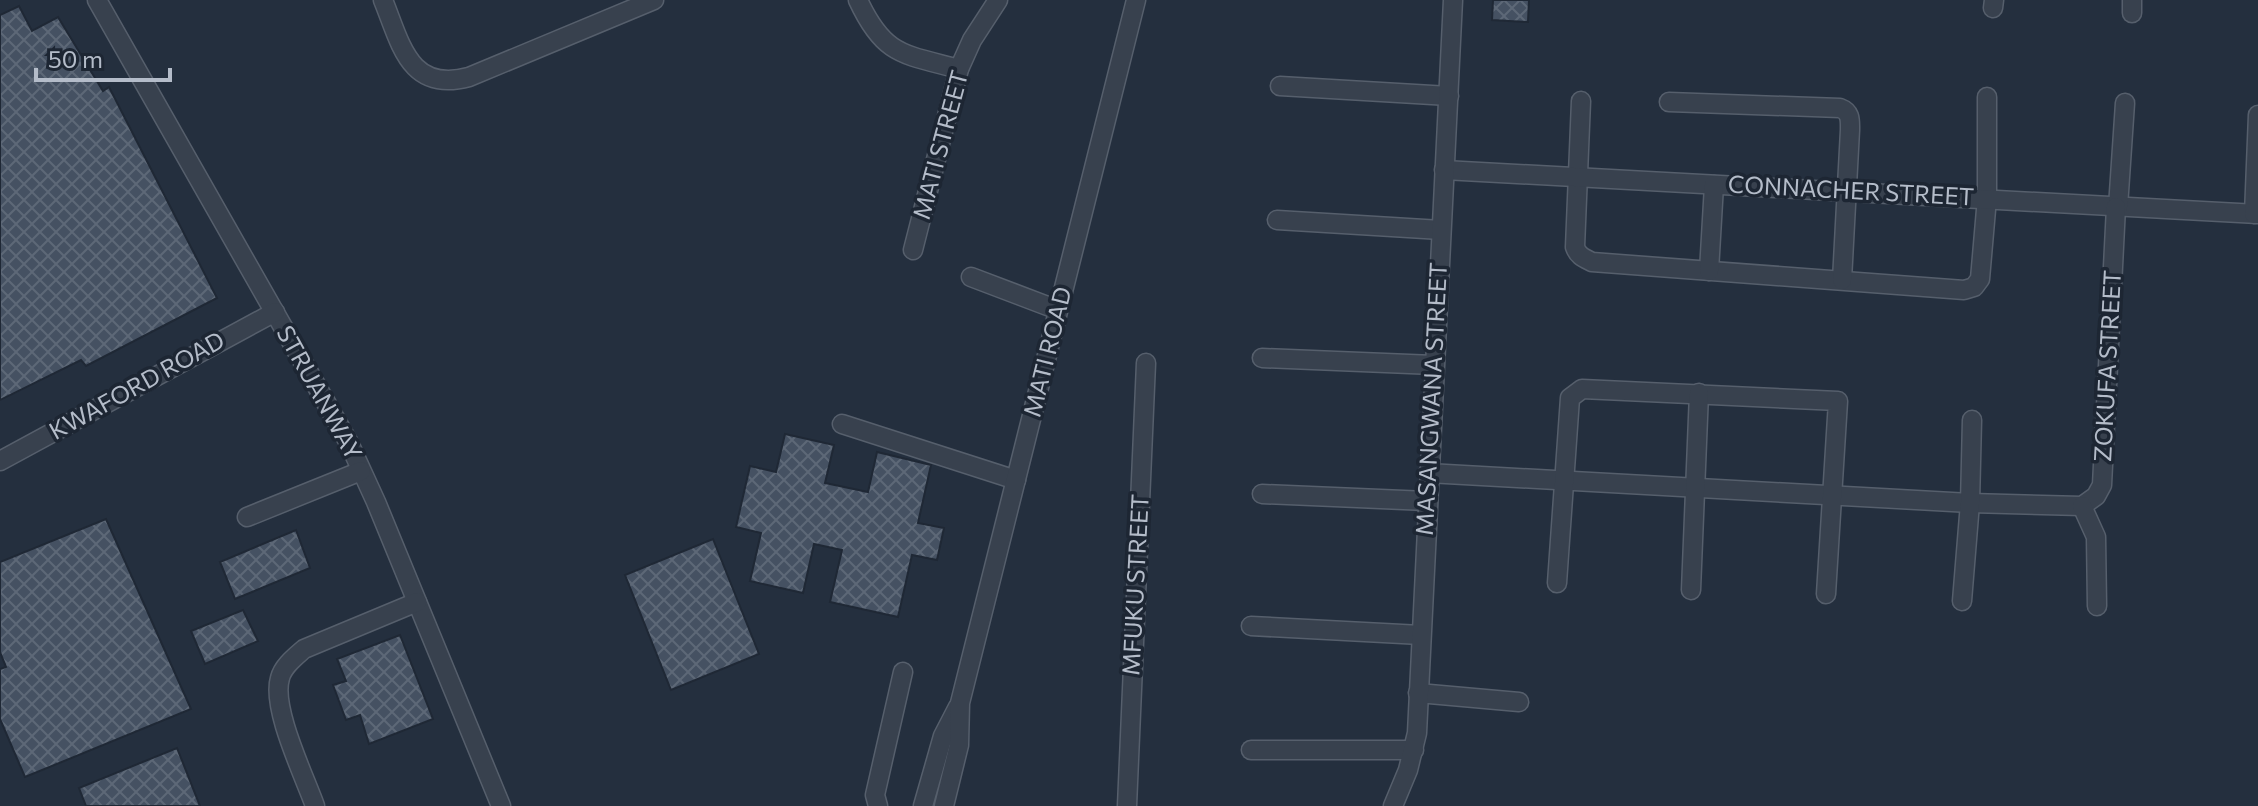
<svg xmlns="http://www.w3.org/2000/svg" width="2258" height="806" font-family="Commissioner,sans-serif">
	<defs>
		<pattern id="building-cross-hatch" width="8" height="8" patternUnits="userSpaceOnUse" patternTransform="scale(2)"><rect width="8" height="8" fill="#455162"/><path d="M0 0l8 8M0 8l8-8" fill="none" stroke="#5d6877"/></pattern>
	</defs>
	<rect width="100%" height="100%" fill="#242f3e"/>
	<!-- building -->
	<g fill="url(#building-cross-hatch)" stroke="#1f2835" stroke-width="2">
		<polygon points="1493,0 1529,0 1528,22 1492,20"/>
		<polygon points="19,6 32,31 58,17 103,91 109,87 217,298 86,366 81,360 0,400 0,15"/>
		<polygon points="785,434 834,445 825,483 868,492 877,452 931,465 918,523 944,528 937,560 912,555 898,617 830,602 842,550 814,544 803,593 750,581 761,533 736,527 750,466 776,472"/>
		<polygon points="106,519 191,709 25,777 0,719 0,669 6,667 0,652 0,562"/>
		<polygon points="296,530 310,568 235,599 220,562"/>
		<polygon points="713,539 759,654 671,690 625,575"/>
		<polygon points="243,610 258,641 205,664 191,631"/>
		<polygon points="400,635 433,719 369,744 360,715 346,720 333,685 346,681 337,659"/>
		<polygon points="177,748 200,806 86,806 79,788"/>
	</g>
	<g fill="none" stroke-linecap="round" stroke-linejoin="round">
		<!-- minor casing -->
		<g stroke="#565f6c" stroke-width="21">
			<g id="minor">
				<polyline points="97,0 349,443 376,502 501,806"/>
				<path d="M383 0C401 44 409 93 469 77L654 0"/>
				<path d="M858 0C884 56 903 54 959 69"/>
				<polyline points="1993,8 1994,0"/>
				<polyline points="2132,13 2132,0"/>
				<polyline points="1280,86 1449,96"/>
				<path d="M1581 101 1575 247C1578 256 1584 258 1592 262L1964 290 1974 287 1980 279 1987 198V97"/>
				<path d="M1669 102 1840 108C1851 112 1850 120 1850 130L1842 280"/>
				<polyline points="1444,170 2258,214"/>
				<polyline points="2118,207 2125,103"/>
				<polyline points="2254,214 2258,115"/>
				<polyline points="1277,220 1441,230"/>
				<polyline points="913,250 959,69 972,40 998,0"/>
				<polyline points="1709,271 1714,185"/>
				<polyline points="971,277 1058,310"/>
				<polyline points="1262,358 1434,365"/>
				<polyline points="842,424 1016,480"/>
				<polyline points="0,461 275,312"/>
				<polyline points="1428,473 1970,503 2082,506 2096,496 2102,485 2116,207"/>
				<polyline points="1262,494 1427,501"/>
				<polyline points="2082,506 2096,537 2097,606"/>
				<polyline points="247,517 361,471"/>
				<polyline points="1557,583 1570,398 1582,389 1838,401 1826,594"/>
				<polyline points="1691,590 1699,393"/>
				<polyline points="1962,601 1970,503 1972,420"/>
				<polyline points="1251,626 1421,635"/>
				<polyline points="1418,693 1519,702"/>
				<polyline points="1251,750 1414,750"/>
				<path d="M315 806C304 775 271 708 280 678 283 666 295 657 304 649L417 602"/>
				<polyline points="878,806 875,795 903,672"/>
				<polyline points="923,806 943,736 958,707"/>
				<polyline points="944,806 959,745 960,703 1136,0"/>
				<polyline points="1127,806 1146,363"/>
				<polyline points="1393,806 1408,770 1417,733 1453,0"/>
			</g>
		</g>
		<!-- minor -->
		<use href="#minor" stroke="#38414e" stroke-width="18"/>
	</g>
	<g text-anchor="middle" stroke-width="7" stroke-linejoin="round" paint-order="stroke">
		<!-- street labels -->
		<g font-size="24" fill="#b4bcc9" stroke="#1d2633">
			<text transform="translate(941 145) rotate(-75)" y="8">MATI STREET</text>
			<text transform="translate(1851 191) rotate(3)" y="8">CONNACHER STREET</text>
			<text transform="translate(1048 352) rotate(-76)" y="8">MATI ROAD</text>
			<text transform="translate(2108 366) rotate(-87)" y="8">ZOKUFA STREET</text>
			<text transform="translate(137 386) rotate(-29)" y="8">KWAFORD ROAD</text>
			<text transform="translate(319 393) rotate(61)" y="8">STRUANWAY</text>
			<text transform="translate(1432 399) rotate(-87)" y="8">MASANGWANA STREET</text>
			<text transform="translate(1136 585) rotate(-87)" y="8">MFUKU STREET</text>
		</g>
	</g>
	<!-- scale -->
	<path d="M36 68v12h134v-12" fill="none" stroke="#b4bcc9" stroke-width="4"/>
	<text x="48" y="68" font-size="24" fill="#b4bcc9" stroke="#1d2633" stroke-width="6" paint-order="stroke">50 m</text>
</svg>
